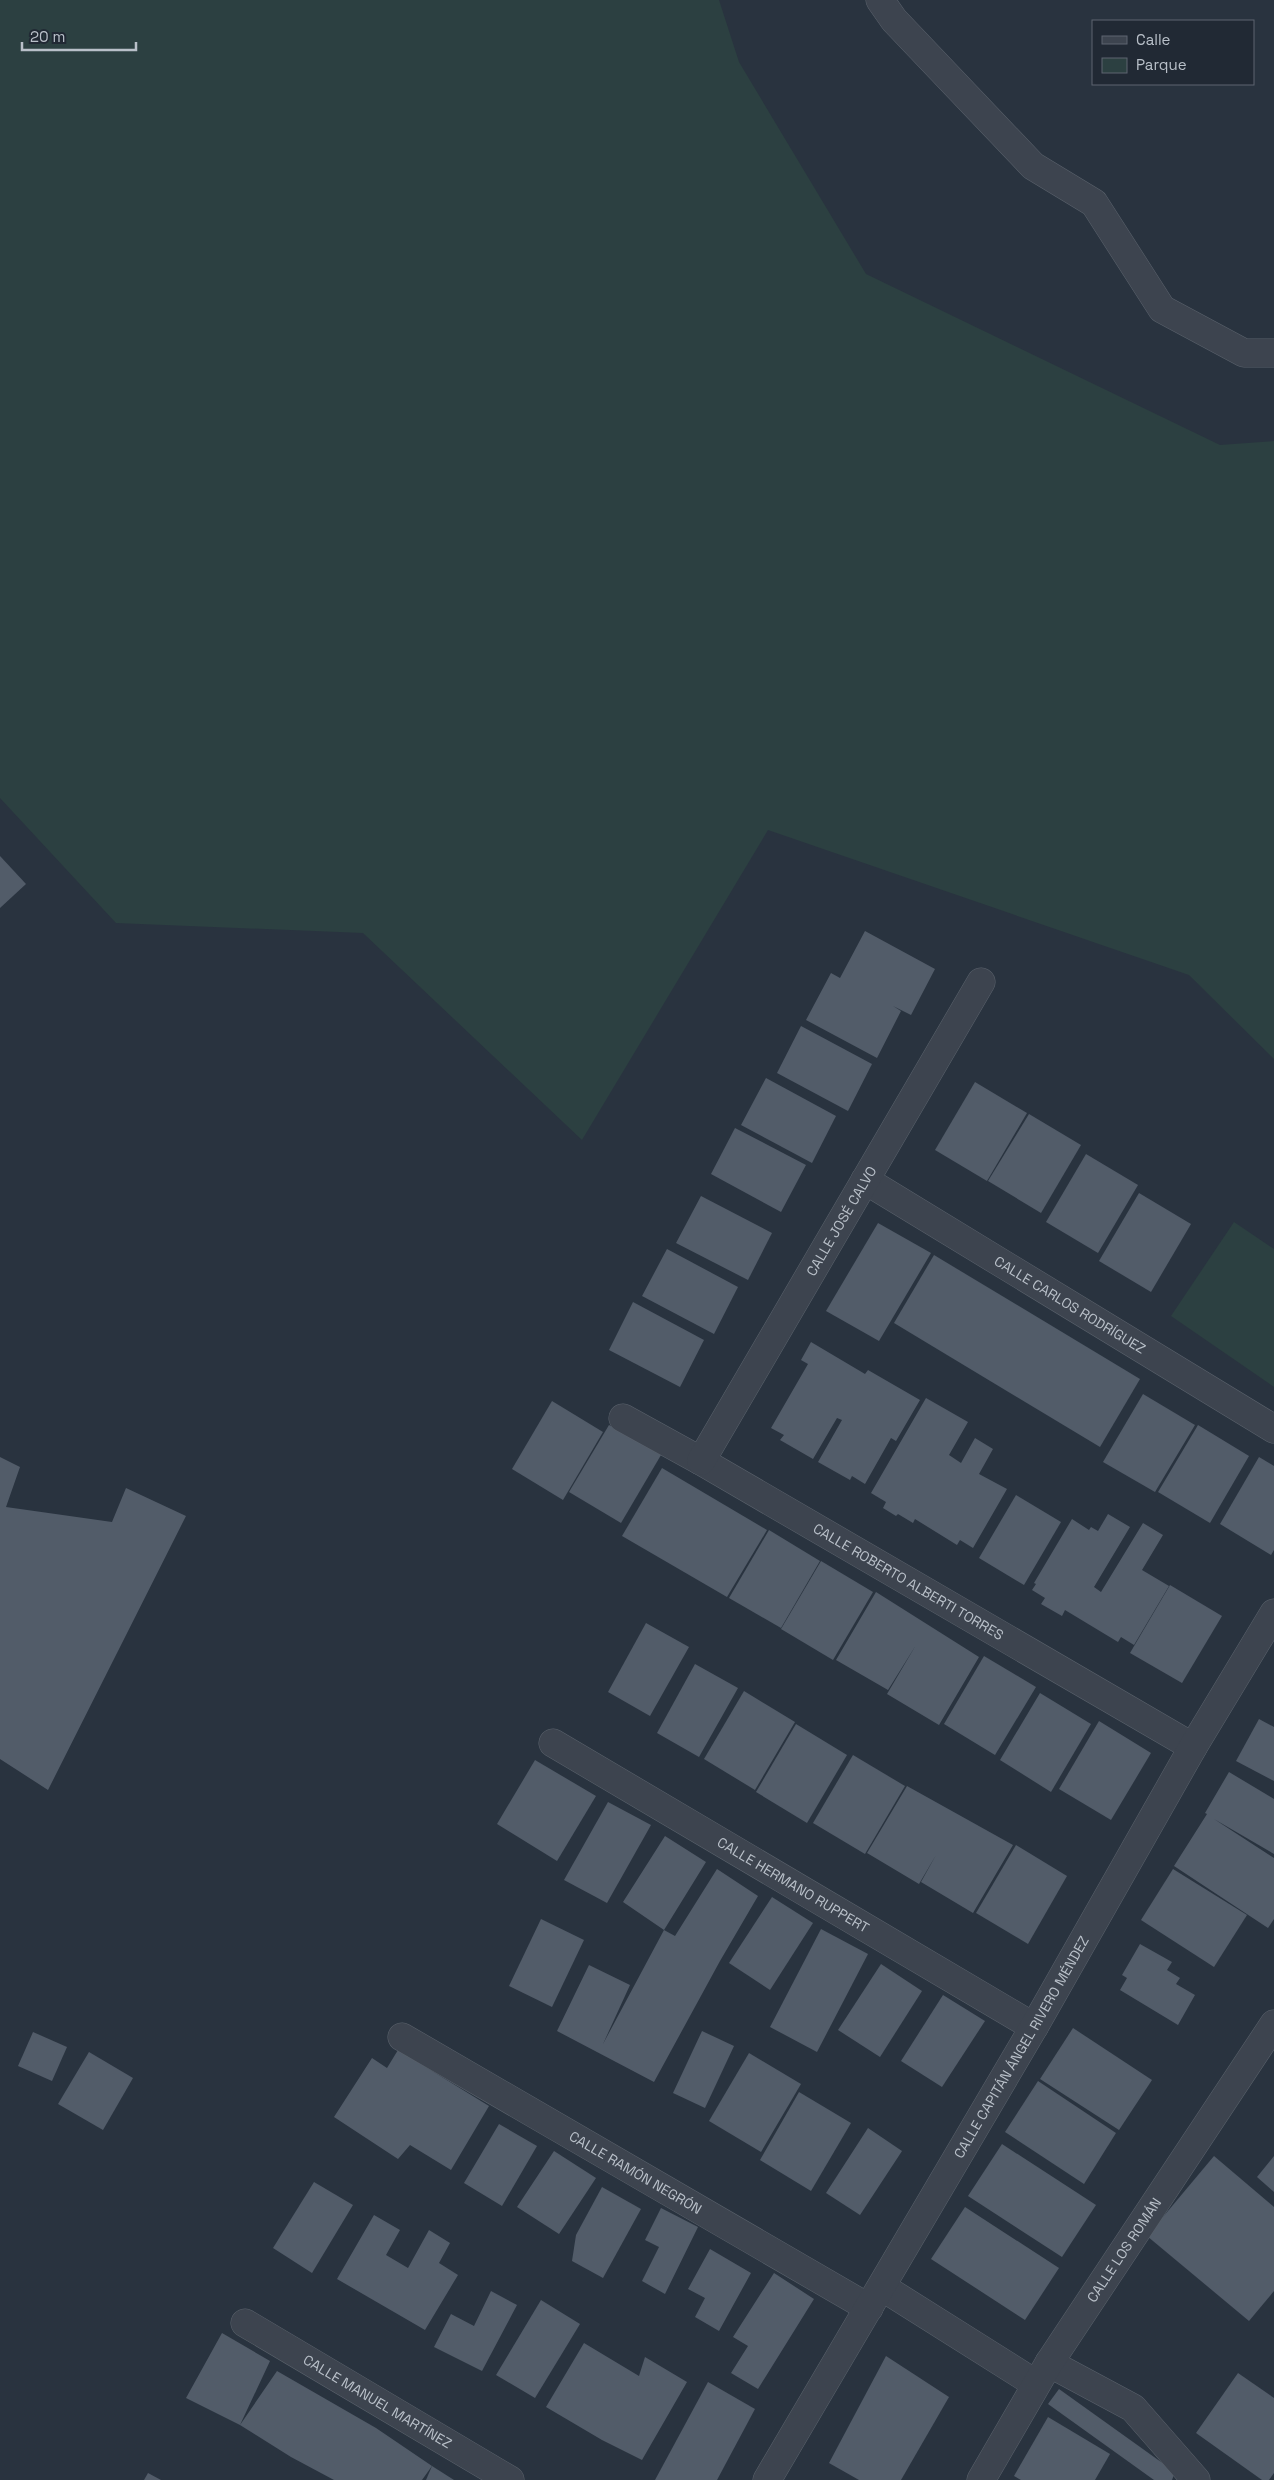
<svg xmlns="http://www.w3.org/2000/svg" width="1274" height="2480" font-family="'Space Grotesk',sans-serif">
	<rect width="100%" height="100%" fill="#29333f"/>
	<!-- green -->
	<g fill="#2c4041">
		<polygon points="0,0 719,0 739,62 866,274 1220,445 1274,441 1274,1059 1189,975 768,830 582,1140 363,933 116,923 0,798"/>
		<polygon points="1234,1222 1274,1249 1274,1387 1171,1316"/>
	</g>
	<!-- building -->
	<g fill="#525c69">
		<polygon points="0,856 26,884 0,908"/>
		<polygon points="865,931 935,969 911,1015 893,1006 901,1011 877,1058 806,1020 831,973 840,978"/>
		<polygon points="801,1026 872,1064 848,1111 777,1073"/>
		<polygon points="766,1078 836,1116 812,1163 741,1125"/>
		<polygon points="975,1082 1027,1113 987,1181 935,1150"/>
		<polygon points="1029,1114 1081,1145 1041,1213 988,1181"/>
		<polygon points="735,1128 806,1165 781,1212 711,1174"/>
		<polygon points="1086,1154 1138,1185 1098,1253 1046,1222"/>
		<polygon points="1139,1193 1191,1224 1151,1292 1099,1261"/>
		<polygon points="701,1196 772,1233 748,1280 676,1243"/>
		<polygon points="878,1223 931,1253 879,1341 826,1311"/>
		<polygon points="667,1249 738,1287 714,1334 642,1296"/>
		<polygon points="934,1255 1140,1379 1100,1447 894,1323"/>
		<polygon points="633,1302 704,1340 680,1387 609,1350"/>
		<polygon points="811,1342 865,1374 868,1370 920,1400 896,1441 891,1438 865,1484 852,1476 850,1480 818,1462 842,1420 837,1418 813,1459 780,1440 784,1435 771,1428 808,1364 801,1360"/>
		<polygon points="1143,1394 1195,1425 1155,1492 1103,1462"/>
		<polygon points="926,1398 968,1422 949,1455 961,1463 975,1438 993,1449 979,1474 1007,1489 973,1548 960,1540 957,1545 915,1519 913,1523 898,1514 896,1516 883,1508 886,1502 871,1493"/>
		<polygon points="552,1401 603,1432 563,1500 512,1469"/>
		<polygon points="609,1425 661,1455 621,1523 569,1492"/>
		<polygon points="1198,1425 1249,1456 1210,1523 1158,1492"/>
		<polygon points="0,1457 20,1467 6,1507 112,1522 126,1488 186,1516 48,1790 0,1759"/>
		<polygon points="1259,1457 1274,1466 1274,1550 1271,1555 1220,1524"/>
		<polygon points="662,1468 767,1530 727,1597 622,1536"/>
		<polygon points="1016,1495 1061,1522 1024,1585 979,1558"/>
		<polygon points="1108,1514 1130,1527 1094,1587 1101,1592 1143,1523 1163,1535 1142,1570 1169,1586 1134,1645 1121,1637 1118,1642 1065,1610 1062,1616 1041,1604 1045,1598 1032,1590 1036,1584 1034,1583 1072,1519 1089,1530 1091,1527 1098,1531"/>
		<polygon points="769,1530 820,1561 781,1628 729,1598"/>
		<polygon points="821,1561 873,1592 833,1660 781,1629"/>
		<polygon points="1170,1585 1222,1616 1182,1683 1130,1653"/>
		<polygon points="876,1592 979,1657 939,1725 887,1694 916,1645 888,1690 836,1660"/>
		<polygon points="646,1623 689,1647 650,1716 608,1692"/>
		<polygon points="984,1656 1036,1687 995,1755 944,1724"/>
		<polygon points="695,1664 738,1688 699,1757 657,1733"/>
		<polygon points="744,1691 795,1722 755,1790 704,1759"/>
		<polygon points="1040,1693 1091,1724 1051,1792 1000,1760"/>
		<polygon points="1259,1719 1274,1727 1274,1781 1236,1761"/>
		<polygon points="1099,1721 1151,1753 1111,1820 1059,1789"/>
		<polygon points="796,1724 847,1755 807,1823 756,1792"/>
		<polygon points="853,1755 905,1786 865,1854 813,1823"/>
		<polygon points="535,1760 596,1796 557,1861 497,1824"/>
		<polygon points="1229,1772 1274,1799 1274,1854 1214,1819 1274,1858 1274,1919 1268,1928 1174,1866 1207,1814 1205,1813"/>
		<polygon points="907,1786 1013,1845 973,1913 921,1882 936,1855 919,1884 867,1853"/>
		<polygon points="608,1802 651,1825 607,1903 564,1880"/>
		<polygon points="665,1836 706,1862 664,1930 675,1936 717,1869 758,1896 720,1961 654,2082 557,2031 589,1965 630,1985 603,2044 664,1930 623,1902"/>
		<polygon points="1016,1845 1067,1876 1028,1944 976,1913"/>
		<polygon points="1173,1869 1247,1915 1214,1967 1141,1920"/>
		<polygon points="772,1897 813,1923 770,1990 729,1963"/>
		<polygon points="541,1919 584,1940 552,2007 509,1986"/>
		<polygon points="821,1929 868,1954 817,2052 770,2027"/>
		<polygon points="1140,1944 1172,1962 1167,1970 1180,1978 1176,1984 1195,1995 1178,2025 1120,1990 1127,1978 1122,1975"/>
		<polygon points="881,1964 922,1991 880,2057 838,2030"/>
		<polygon points="943,1995 985,2021 942,2087 901,2061"/>
		<polygon points="1073,2028 1152,2080 1119,2130 1040,2079"/>
		<polygon points="702,2031 734,2046 705,2108 673,2093"/>
		<polygon points="33,2032 67,2047 52,2081 18,2066"/>
		<polygon points="398,2050 489,2106 451,2170 410,2145 398,2159 334,2117 372,2058 387,2068"/>
		<polygon points="89,2052 133,2078 103,2130 58,2104"/>
		<polygon points="749,2053 801,2084 761,2152 709,2121"/>
		<polygon points="1038,2081 1116,2133 1084,2184 1005,2132"/>
		<polygon points="799,2092 851,2123 811,2191 760,2160"/>
		<polygon points="499,2124 537,2146 502,2206 464,2183"/>
		<polygon points="868,2128 902,2151 860,2215 826,2193"/>
		<polygon points="1002,2144 1096,2205 1062,2257 968,2196"/>
		<polygon points="554,2151 596,2178 559,2234 517,2207"/>
		<polygon points="1214,2156 1274,2207 1274,2291 1249,2321 1147,2236"/>
		<polygon points="1274,2156 1274,2192 1257,2177"/>
		<polygon points="314,2182 353,2205 312,2273 273,2248"/>
		<polygon points="602,2187 641,2209 603,2278 572,2261 576,2235"/>
		<polygon points="965,2207 1059,2268 1025,2320 931,2259"/>
		<polygon points="661,2208 698,2227 665,2294 642,2281 659,2247 645,2240"/>
		<polygon points="374,2215 400,2230 386,2255 408,2268 429,2230 450,2243 439,2263 458,2275 425,2330 337,2279"/>
		<polygon points="710,2249 751,2273 719,2331 695,2317 705,2298 688,2289"/>
		<polygon points="774,2273 814,2299 758,2389 731,2373 748,2346 733,2337"/>
		<polygon points="491,2291 517,2305 482,2371 434,2347 451,2314 474,2326"/>
		<polygon points="541,2300 580,2324 535,2398 496,2375"/>
		<polygon points="222,2333 270,2361 240,2425 277,2371 376,2428 432,2466 422,2480 334,2480 291,2457 240,2425 186,2398"/>
		<polygon points="584,2343 639,2376 645,2357 687,2382 642,2460 602,2440 546,2407"/>
		<polygon points="886,2356 949,2397 901,2480 859,2480 829,2463"/>
		<polygon points="1238,2373 1274,2398 1274,2473 1269,2480 1262,2480 1196,2433"/>
		<polygon points="708,2382 755,2409 717,2480 655,2480"/>
		<polygon points="1059,2389 1175,2472 1172,2480 1154,2480 1048,2404"/>
		<polygon points="1048,2417 1110,2454 1095,2480 1021,2480 1014,2476"/>
		<polygon points="432,2466 454,2480 426,2480"/>
		<polygon points="148,2473 161,2480 144,2480"/>
	</g>
	<g fill="none" stroke-linecap="round" stroke-linejoin="round">
		<!-- minor casing -->
		<g stroke="#5a626c" stroke-width="29">
			<g id="minor">
				<polyline points="880,0 894,20 1033,166 1094,203 1162,309 1244,353 1274,353"/>
				<path id="s1" d="M865 1180 1274 1429"/>
				<path id="s2" d="M623 1418 701 1461 1193 1747"/>
				<path id="s3" d="M701 1461 981 982"/>
				<path id="s4" d="M553 1743 1034 2027"/>
				<path id="s5" d="M402 2037 869 2308"/>
				<polyline points="882,2287 1036,2384"/>
				<path id="s6" d="M245 2323 510 2480"/>
				<polyline points="1049,2363 1133,2408 1196,2480"/>
				<path id="s7" d="M767 2480 1034 2027 1193 1747 1274 1613"/>
				<path id="s8" d="M981 2480 1049 2363 1274 2024"/>
			</g>
		</g>
		<!-- minor -->
		<use href="#minor" stroke="#3d444f" stroke-width="28"/>
	</g>
	<g text-anchor="middle" stroke-width="4" stroke-linejoin="round" paint-order="stroke">
		<!-- street labels -->
		<g font-size="14" fill="#b9c0c9" stroke="#212934">
			<text dy="5" stroke="none"><textPath href="#s3" startOffset="278">CALLE JOSÉ CALVO</textPath></text>
			<text dy="5" stroke="none"><textPath href="#s1" startOffset="240">CALLE CARLOS RODRÍGUEZ</textPath></text>
			<text dy="5" stroke="none"><textPath href="#s2" startOffset="329">CALLE ROBERTO ALBERTI TORRES</textPath></text>
			<text dy="5" stroke="none"><textPath href="#s4" startOffset="279">CALLE HERMANO RUPPERT</textPath></text>
			<text dy="5" stroke="none"><textPath href="#s7" startOffset="502">CALLE CAPITÁN ÁNGEL RIVERO MÉNDEZ</textPath></text>
			<text dy="5" stroke="none"><textPath href="#s5" startOffset="270">CALLE RAMÓN NEGRÓN</textPath></text>
			<text dy="5" stroke="none"><textPath href="#s8" startOffset="271">CALLE LOS ROMÁN</textPath></text>
			<text dy="5" stroke="none"><textPath href="#s6" startOffset="154">CALLE MANUEL MARTÍNEZ</textPath></text>
		</g>
	</g>
	<!-- legend -->
	<rect x="1092" y="20" width="162" height="65" fill="#212934" stroke="#5e6570"/>
	<rect x="1102" y="36" width="25" height="8" fill="#3d444f" stroke="#5e6570"/>
	<text x="1136" y="45" font-size="15" fill="#b9c0c9">Calle</text>
	<rect x="1102" y="58" width="25" height="15" fill="#2c4041" stroke="#5e6570"/>
	<text x="1136" y="70" font-size="15" fill="#b9c0c9">Parque</text>
	<!-- scale -->
	<path d="M22 42v8h114v-8" fill="none" stroke="#b9c0c9" stroke-width="2.5"/>
	<text x="30" y="42" font-size="15" fill="#b9c0c9" stroke="#212934" stroke-width="4" paint-order="stroke">20 m</text>
</svg>
